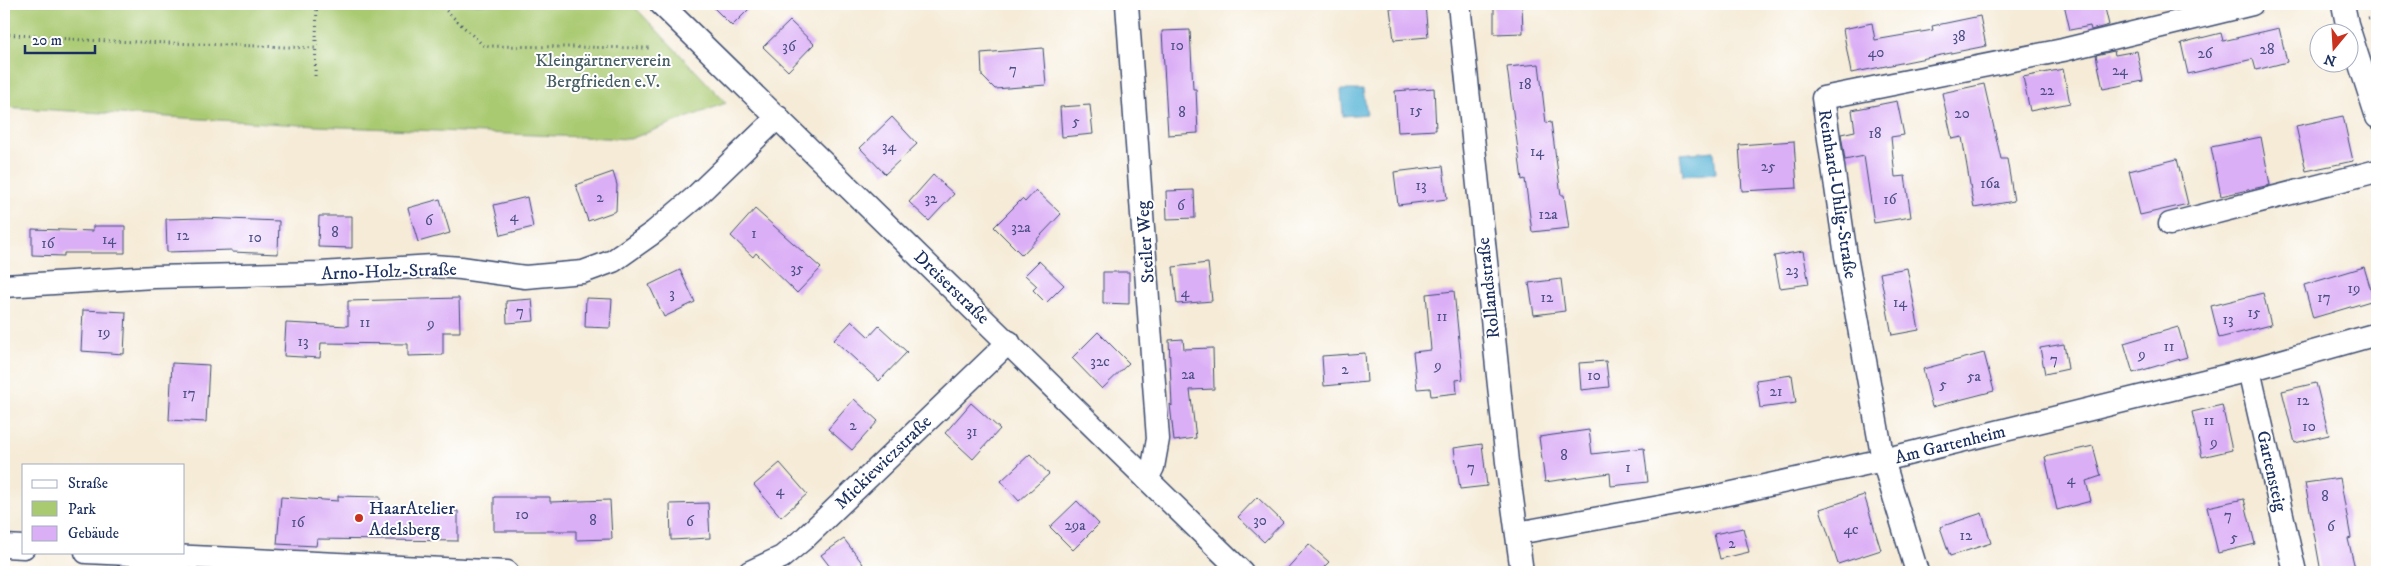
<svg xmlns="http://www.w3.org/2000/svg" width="2381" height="576" font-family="'IM FELL DW Pica',serif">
	<rect width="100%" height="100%" fill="#fff"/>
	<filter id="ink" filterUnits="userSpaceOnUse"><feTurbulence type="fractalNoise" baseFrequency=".02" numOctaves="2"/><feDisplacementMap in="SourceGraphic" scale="10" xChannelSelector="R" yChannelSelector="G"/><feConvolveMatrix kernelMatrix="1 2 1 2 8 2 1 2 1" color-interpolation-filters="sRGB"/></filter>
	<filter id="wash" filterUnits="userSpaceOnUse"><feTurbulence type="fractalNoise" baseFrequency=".0096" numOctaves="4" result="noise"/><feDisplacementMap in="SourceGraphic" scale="20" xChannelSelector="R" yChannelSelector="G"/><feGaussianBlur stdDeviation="1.12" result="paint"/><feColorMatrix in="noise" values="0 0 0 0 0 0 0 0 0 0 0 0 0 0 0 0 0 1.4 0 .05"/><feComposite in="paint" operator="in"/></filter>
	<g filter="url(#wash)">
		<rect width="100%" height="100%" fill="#f5ebd7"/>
		<!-- green -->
		<polygon fill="#aaca72" stroke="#627c68" points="4,4 632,4 726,103 630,139 317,126 4,107"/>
		<!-- water -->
		<g fill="#58b4d6" stroke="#3a729a">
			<polygon points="1341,90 1363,90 1367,114 1343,116"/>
			<polygon points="1714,151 1716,173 1683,176 1680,154"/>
		</g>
		<g id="blocks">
			<!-- building -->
			<g fill="#dbaff6">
				<polygon points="710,4 754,4 732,26"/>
				<polygon points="1494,4 1522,4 1523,33 1494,34"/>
				<polygon points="2064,4 2104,4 2109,25 2091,30 2090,26 2070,30"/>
				<polygon points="1425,5 1428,37 1394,40 1390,8"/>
				<polygon points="1980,16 1986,46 1851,73 1843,29 1872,23 1875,40 1933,30 1932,26"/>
				<polygon points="790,21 814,44 788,71 763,47"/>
				<polygon points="2279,28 2287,62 2256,70 2253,59 2188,74 2181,43 2221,33 2223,41"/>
				<polygon points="1190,30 1193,89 1196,89 1198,133 1168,135 1162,31"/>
				<polygon points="1043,48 1046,85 995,89 982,76 981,53"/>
				<polygon points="2114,51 2115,55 2137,51 2143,81 2103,89 2096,55"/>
				<polygon points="1539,64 1546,123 1551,122 1561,195 1564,195 1569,228 1532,232 1525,179 1522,180 1507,67"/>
				<polygon points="2063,69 2070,103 2030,111 2023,77"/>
				<polygon points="1984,84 2001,159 2007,159 2014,201 1974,208 1962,137 1952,139 1942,93"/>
				<polygon points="1434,88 1436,130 1398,132 1395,91"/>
				<polygon points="1897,101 1904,135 1891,137 1895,177 1905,176 1911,217 1874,223 1864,156 1845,160 1841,134 1855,131 1852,110"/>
				<polygon points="1090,105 1093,134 1062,137 1060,107"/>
				<polygon points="2343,116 2353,161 2306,171 2296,126"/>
				<polygon points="892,117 917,144 885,174 860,148"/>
				<polygon points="2261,137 2270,185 2221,196 2211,147"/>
				<polygon points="1794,141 1797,188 1742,191 1739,145"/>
				<polygon points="2177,159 2188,204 2140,215 2129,171"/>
				<polygon points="1443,166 1447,199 1398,205 1394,172"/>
				<polygon points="613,172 617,185 616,211 588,221 576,185"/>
				<polygon points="933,175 954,194 929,221 909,202"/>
				<polygon points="1036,190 1061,214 1022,255 994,227 1022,199 1025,202"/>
				<polygon points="1194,190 1195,218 1167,219 1166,191"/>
				<polygon points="527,197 533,227 501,235 494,205"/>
				<polygon points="440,199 450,233 418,242 408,208"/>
				<polygon points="755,209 821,268 797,293 756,253 753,257 731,236"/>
				<polygon points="319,216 352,216 352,248 318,247"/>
				<polygon points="202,218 279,221 278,254 232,252 232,250 167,252 166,219"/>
				<polygon points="93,226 125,226 125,253 64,253 64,256 32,255 32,229 93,231"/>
				<polygon points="1803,251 1809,284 1780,288 1774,256"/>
				<polygon points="1039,261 1064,285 1046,303 1033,290 1037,286 1025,275"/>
				<polygon points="1208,263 1212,301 1177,304 1173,267"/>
				<polygon points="2364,267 2374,300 2313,318 2304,285"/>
				<polygon points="1907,268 1919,330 1892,335 1880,273"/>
				<polygon points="680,270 695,302 664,317 649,285"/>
				<polygon points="1103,272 1129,272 1129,304 1103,303"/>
				<polygon points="1561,279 1565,311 1534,315 1529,283"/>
				<polygon points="1454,291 1463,379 1456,380 1457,393 1431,396 1430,388 1417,389 1413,352 1431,350 1426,294"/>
				<polygon points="2263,293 2271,325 2219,338 2211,306"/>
				<polygon points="459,298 460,332 443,332 443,355 408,356 408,344 321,343 320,358 284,356 286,323 348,326 348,301"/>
				<polygon points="586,298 612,299 610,328 585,327"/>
				<polygon points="532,299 534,321 507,323 506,301"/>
				<polygon points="83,310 126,312 124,354 81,351"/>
				<polygon points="852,321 869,337 879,326 907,352 879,381 834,340"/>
				<polygon points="2178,327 2187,357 2133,373 2124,343"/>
				<polygon points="1098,332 1129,363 1102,389 1072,358"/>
				<polygon points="1183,339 1184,349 1213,348 1214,389 1190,390 1196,438 1174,441 1170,404 1172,406 1169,340"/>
				<polygon points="2064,344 2068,369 2045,374 2040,348"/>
				<polygon points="1365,353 1367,382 1324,386 1322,356"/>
				<polygon points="1984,353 1994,391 1932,407 1923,369"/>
				<polygon points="1606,361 1609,387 1581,390 1579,363"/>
				<polygon points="172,363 209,365 206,422 169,420"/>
				<polygon points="1792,375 1796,403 1760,408 1756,380"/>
				<polygon points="2316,383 2329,435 2295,443 2282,391"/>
				<polygon points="854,399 878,421 852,450 828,429"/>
				<polygon points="971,403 1000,429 973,459 945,433"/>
				<polygon points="2222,405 2232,450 2202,457 2192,412"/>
				<polygon points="1589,430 1592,454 1644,448 1648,482 1611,486 1610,473 1545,482 1539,437"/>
				<polygon points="1482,444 1487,486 1460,489 1454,448"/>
				<polygon points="2093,446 2101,476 2086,481 2091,501 2057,510 2045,457"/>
				<polygon points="1030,454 1049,474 1019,501 1001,481"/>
				<polygon points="780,463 807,494 781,517 754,485"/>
				<polygon points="2340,478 2351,538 2348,539 2356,572 2321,572 2305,483"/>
				<polygon points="1864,495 1881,550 1838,564 1820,509"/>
				<polygon points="338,496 380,497 380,511 458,511 458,541 317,539 316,546 277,544 281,497 338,501"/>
				<polygon points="494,497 550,497 550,502 610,500 612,539 576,540 576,531 494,531"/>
				<polygon points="1257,497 1283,522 1264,542 1238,517"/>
				<polygon points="2244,499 2255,544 2218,553 2207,507"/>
				<polygon points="1077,501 1099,524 1073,550 1050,527"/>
				<polygon points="708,503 710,538 671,540 670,504"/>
				<polygon points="1982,513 1991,543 1950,556 1940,527"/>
				<polygon points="1743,528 1749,552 1720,559 1714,534"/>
				<polygon points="844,539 863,564 852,572 834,572 821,555"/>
				<polygon points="1309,544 1329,562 1319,572 1284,572"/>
			</g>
		</g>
	</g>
	<g filter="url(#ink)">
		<use href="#blocks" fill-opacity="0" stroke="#3c4b70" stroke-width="1"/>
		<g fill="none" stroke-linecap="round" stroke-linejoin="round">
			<!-- street casing -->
			<g stroke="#3c4b70" stroke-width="25">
				<g id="street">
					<polyline points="661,4 1242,572"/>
					<polyline points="1127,4 1158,439 1153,467 1147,479"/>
					<polyline points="1459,4 1507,462 1522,572"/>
					<polyline points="2343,4 2347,24 2377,117"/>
					<polyline points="2170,224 2377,171"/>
					<polyline points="4,286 154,277 321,273 433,266 461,268 525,277 583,272 613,261 654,232 693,199 778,117"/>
					<polyline points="2249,370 2295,572"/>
					<polyline points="1518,533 1709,498 1883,460 2249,370 2377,334"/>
					<polyline points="4,546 24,547"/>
					<polyline points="86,552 507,572"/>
					<polyline points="750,572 782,557 806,537 1009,342"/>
					<polyline points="1917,572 1883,460 1846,256 1823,98 2063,50 2252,4"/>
				</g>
			</g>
			<!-- path -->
			<g stroke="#3c4b70" stroke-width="3" stroke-dasharray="1 4" stroke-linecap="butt">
				<polyline points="439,4 484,46 650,48"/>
				<polyline points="2368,19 2377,17"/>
				<polyline points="4,34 82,40 316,48"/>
				<polyline points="315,76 317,4"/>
			</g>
			<!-- street -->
			<use href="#street" stroke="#fff" stroke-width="22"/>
		</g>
	</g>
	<!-- markers -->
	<circle fill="#c8321e" stroke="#fff" stroke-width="2" cx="359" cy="518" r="5"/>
	<g text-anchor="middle" stroke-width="4" stroke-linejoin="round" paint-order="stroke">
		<!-- number labels -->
		<g font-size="15" fill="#4b4f84">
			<text x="1959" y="41">38</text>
			<text x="1177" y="50">10</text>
			<text x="789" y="51">36</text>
			<text x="2267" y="54">28</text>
			<text x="1876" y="57">40</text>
			<text x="2205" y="58">26</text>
			<text x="1013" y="74">7</text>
			<text x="2120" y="75">24</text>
			<text x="1525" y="89">18</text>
			<text x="2047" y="95">22</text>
			<text x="1416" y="115">15</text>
			<text x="1182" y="117">8</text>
			<text x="1962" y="118">20</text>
			<text x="1076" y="126">5</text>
			<text x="1875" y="138">18</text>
			<text x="889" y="151">34</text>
			<text x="1537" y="156">14</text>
			<text x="1768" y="171">25</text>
			<text x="1990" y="188">16a</text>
			<text x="1421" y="190">13</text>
			<text x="600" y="202">2</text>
			<text x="931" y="203">32</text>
			<text x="1890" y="204">16</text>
			<text x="1181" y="210">6</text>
			<text x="1548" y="219">12a</text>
			<text x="514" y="221">4</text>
			<text x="429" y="225">6</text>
			<text x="1021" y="232">32a</text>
			<text x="335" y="237">8</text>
			<text x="754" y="238">1</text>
			<text x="183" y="240">12</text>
			<text x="255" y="242">10</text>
			<text x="109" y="244">14</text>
			<text x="48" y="248">16</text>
			<text x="797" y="273">35</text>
			<text x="1792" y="275">23</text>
			<text x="2354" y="293">19</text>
			<text x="1185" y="297">4</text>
			<text x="672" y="298">3</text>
			<text x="1547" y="302">12</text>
			<text x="2324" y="302">17</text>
			<text x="1900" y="307">14</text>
			<text x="520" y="316">7</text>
			<text x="2254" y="317">15</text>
			<text x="1442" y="321">11</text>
			<text x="2228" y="324">13</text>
			<text x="365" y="327">11</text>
			<text x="431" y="328">9</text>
			<text x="104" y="337">19</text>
			<text x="303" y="346">13</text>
			<text x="2169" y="351">11</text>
			<text x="2142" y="359">9</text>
			<text x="2054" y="364">7</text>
			<text x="1100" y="366">32c</text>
			<text x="1438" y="370">9</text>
			<text x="1345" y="374">2</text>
			<text x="1188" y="379">2a</text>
			<text x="1594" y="380">10</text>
			<text x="1974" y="381">5a</text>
			<text x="1943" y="389">5</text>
			<text x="1776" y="396">21</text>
			<text x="189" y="398">17</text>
			<text x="2303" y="405">12</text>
			<text x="2209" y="425">11</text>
			<text x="853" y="430">2</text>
			<text x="2309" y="431">10</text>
			<text x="972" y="436">31</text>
			<text x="2214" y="447">9</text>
			<text x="1564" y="460">8</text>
			<text x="1471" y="472">7</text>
			<text x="1628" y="472">1</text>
			<text x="2071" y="484">4</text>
			<text x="780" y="495">4</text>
			<text x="2325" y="501">8</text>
			<text x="522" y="519">10</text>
			<text x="2228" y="520">7</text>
			<text x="593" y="525">8</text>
			<text x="1260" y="525">30</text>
			<text x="690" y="526">6</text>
			<text x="298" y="527">16</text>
			<text x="1075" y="530">29a</text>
			<text x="2331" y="531">6</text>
			<text x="1851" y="534">4c</text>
			<text x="1966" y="540">12</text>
			<text x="2234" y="542">5</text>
			<text x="1732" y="548">2</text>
		</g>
		<!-- park labels -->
		<g font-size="18" fill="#465e64" stroke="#fff">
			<text x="603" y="66">Kleingärtnerverein<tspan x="603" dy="21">Bergfrieden e.V.</tspan></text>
		</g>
		<!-- street labels -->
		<g font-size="18" fill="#1b2f5e" stroke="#fff">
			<text transform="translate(1838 194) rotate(81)" y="6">Reinhard-Uhlig-Straße</text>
			<text transform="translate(1145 242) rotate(-94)" y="6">Steiler Weg</text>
			<text transform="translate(389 271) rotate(-2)" y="6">Arno-Holz-Straße</text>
			<text transform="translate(952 287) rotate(44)" y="6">Dreiserstraße</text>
			<text transform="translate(1488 288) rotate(-96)" y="6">Rollandstraße</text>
			<text transform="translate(1950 444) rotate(-14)" y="6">Am Gartenheim</text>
			<text transform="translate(883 462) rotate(-44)" y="6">Mickiewiczstraße</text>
			<text transform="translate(2272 471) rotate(77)" y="6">Gartensteig</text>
		</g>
		<!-- poi labels -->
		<g font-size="18" fill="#1b2f5e" stroke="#fff" text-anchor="start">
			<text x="369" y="514">HaarAtelier<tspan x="369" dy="21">Adelsberg</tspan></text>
		</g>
	</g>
	<!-- margin -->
	<rect width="2381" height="576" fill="none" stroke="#fff" stroke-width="20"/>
	<!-- legend -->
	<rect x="22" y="464" width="162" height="90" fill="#ffffff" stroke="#a4acbf"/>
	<rect x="32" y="480" width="25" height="8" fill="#ffffff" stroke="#a4acbf"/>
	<text x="68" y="488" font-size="15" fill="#1b2f5e">Straße</text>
	<rect x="32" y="501" width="25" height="15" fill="#aaca72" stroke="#a4acbf"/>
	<text x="68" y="514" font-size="15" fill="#1b2f5e">Park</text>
	<rect x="32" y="526" width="25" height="15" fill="#dbaff6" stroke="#a4acbf"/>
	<text x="68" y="538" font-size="15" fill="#1b2f5e">Gebäude</text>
	<!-- north arrow -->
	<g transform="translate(2334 48) rotate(198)"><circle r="24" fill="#ffffff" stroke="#a4acbf"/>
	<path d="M0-4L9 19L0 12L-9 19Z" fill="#c8321e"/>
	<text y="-8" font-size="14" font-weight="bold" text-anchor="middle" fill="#1b2f5e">N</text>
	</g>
	<!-- scale -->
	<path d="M25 45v8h70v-8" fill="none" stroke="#1b2f5e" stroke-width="2.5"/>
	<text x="32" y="45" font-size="15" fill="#1b2f5e" stroke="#ffffff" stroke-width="4" paint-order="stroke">20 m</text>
</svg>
